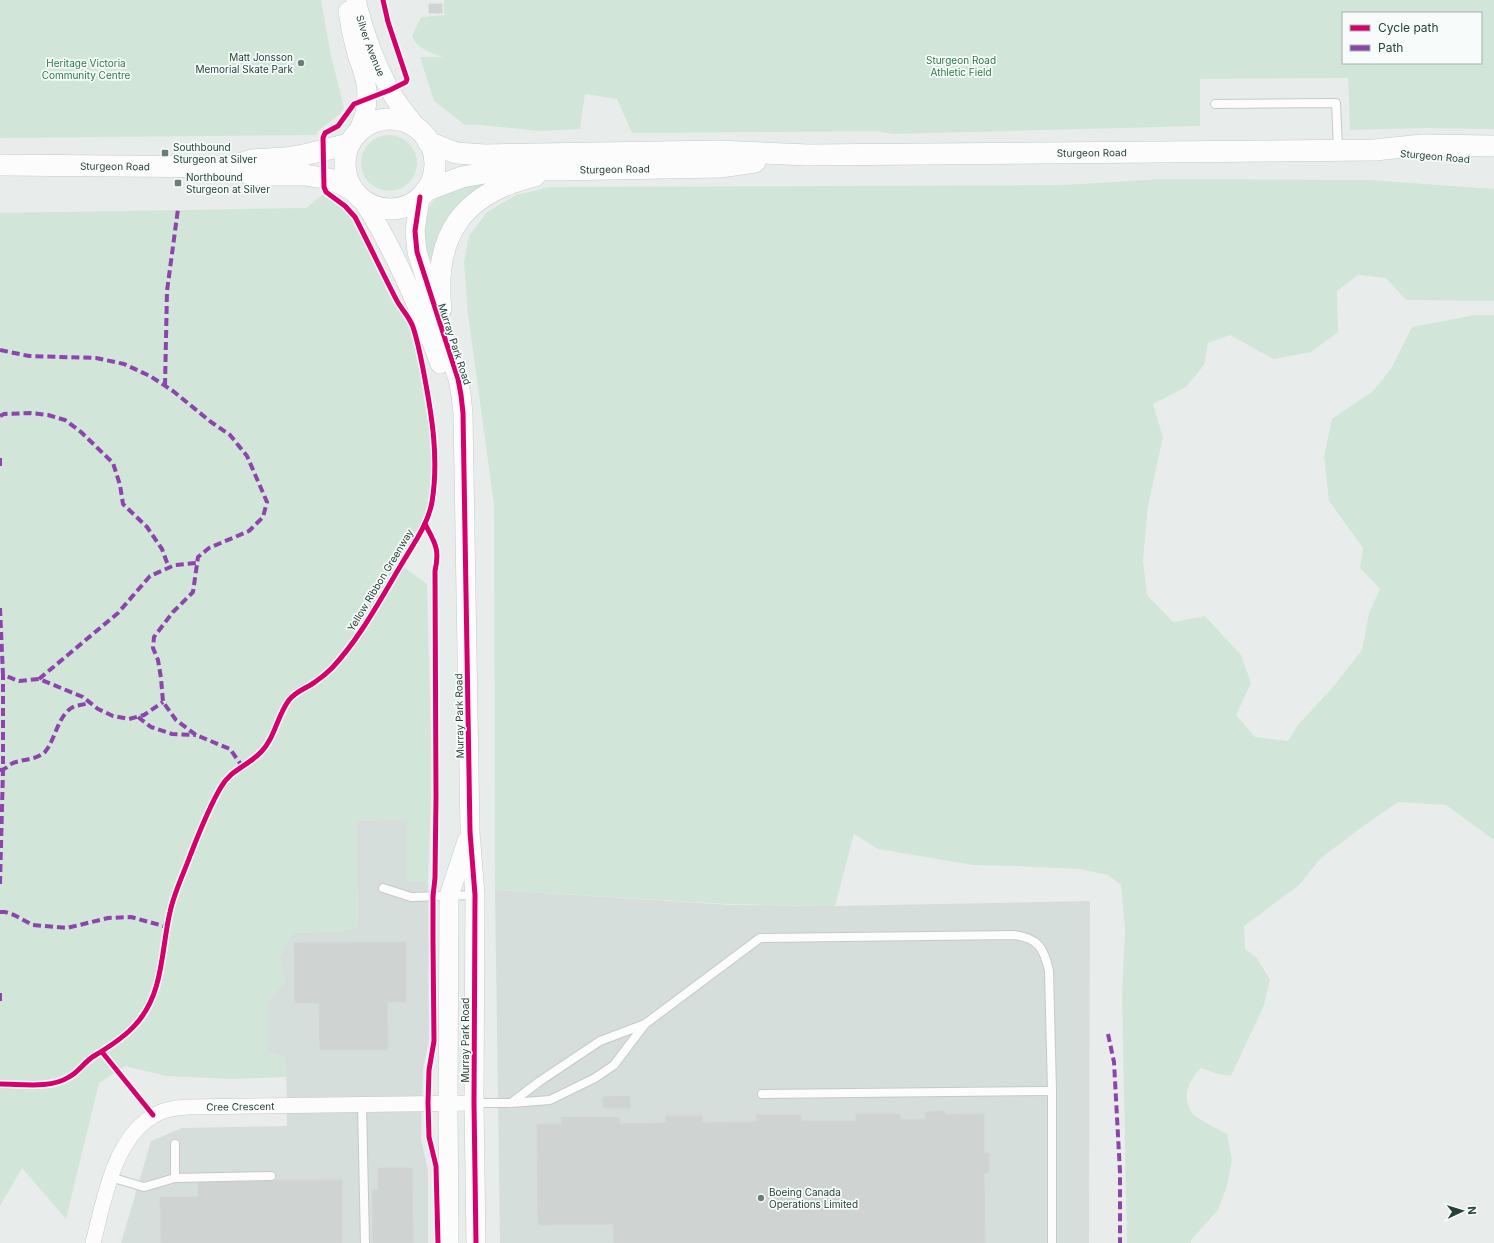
<svg xmlns="http://www.w3.org/2000/svg" width="1494" height="1243" font-family="Inter,sans-serif">
	<rect width="100%" height="100%" fill="#e8edeb"/>
	<!-- built -->
	<g fill="#d6dedb">
		<polygon points="407,819 407,882 428,881 429,1040 423,1069 421,1139 428,1171 428,1243 121,1243 151,1141 182,1128 287,1126 286,1058 268,1051 268,1000 285,982 279,957 293,933 346,931 358,927 356,821"/>
		<polygon points="495,890 733,905 835,906 1090,901 1089,1243 500,1243"/>
	</g>
	<!-- green -->
	<g fill="#d1e6d8" fill-rule="evenodd">
		<polygon points="0,0 321,0 331,56 344,107 341,113 318,131 316,135 0,138"/>
		<path d="M444 0H1494V129L1423 128 1350 130 1348 78 1200 79V126L892 134 877 131 632 133 617 99 585 94 580 129 539 131 481 125H465L434 101 420 57H443C431 53 416 48 412 36L421 17 444 15ZM1343 13H1481V63H1343Z"/>
		<circle cx="389" cy="163" r="28"/>
		<path d="M489 179 434 260H430C423 238 419 209 441 195 450 189 477 183 489 179Z"/>
		<path d="M1162 179 1368 180 1494 189V301L1406 300 1386 278 1358 275 1337 291 1338 332 1311 352 1274 359 1230 335 1208 343 1204 365 1186 387 1153 404 1163 437 1148 506 1143 560 1147 595 1173 622 1205 616 1241 655 1251 683 1236 715 1255 737 1288 741 1298 725 1333 687 1362 650 1369 613 1380 589 1360 568 1363 548 1329 501 1324 456 1332 419 1373 391 1391 369 1412 327 1475 315H1494V840L1446 805 1398 802 1362 827 1321 858 1299 885 1244 926 1245 949 1257 958 1270 980 1264 1005 1231 1076 1218 1074 1201 1068C1189 1081 1181 1095 1192 1113 1195 1118 1220 1130 1227 1134L1232 1160 1227 1186 1218 1210 1191 1240V1243H1127L1122 995 1125 929 1121 885 1108 875 1079 869 1016 866 973 865 878 849 854 834 835 906 728 904 495 890 494 505 468 314 464 262 469 236 487 212 516 195 549 187 1065 185Z"/>
		<polygon points="326,192 345,206 355,217 397,301 409,319 412,326 417,338 432,423 435,465 431,506 425,524 401,565 427,584 431,739 431,797 428,881 407,882 407,819 356,821 358,927 346,931 293,933 279,957 285,982 268,1000 268,1051 286,1058 286,1077 232,1079 166,1076 125,1066 99,1083 66,1219 22,1168 0,1206 0,213 306,208"/>
	</g>
	<!-- building -->
	<g fill="#cfd4d2" stroke="#d1d6d4">
		<rect x="429" y="4" width="13" height="9"/>
		<polygon points="406,942 406,1002 387,1002 388,1050 320,1050 319,1003 295,1003 294,943"/>
		<polygon points="630,1096 630,1108 603,1108 603,1097"/>
		<polygon points="944,1111 945,1115 984,1114 984,1153 989,1153 989,1173 984,1173 985,1243 614,1243 613,1224 538,1225 537,1124 562,1124 561,1117 619,1117 620,1124 666,1123 666,1116 702,1116 702,1123 756,1122 756,1115 801,1115 801,1121 856,1121 856,1114 900,1114 901,1120 926,1119 925,1112"/>
		<polygon points="378,1168 412,1168 413,1243 373,1243 372,1190 378,1190"/>
		<polygon points="342,1180 342,1243 161,1243 160,1197 198,1197 198,1181"/>
	</g>
	<g fill="none" stroke-linecap="round" stroke-linejoin="round">
		<!-- service casing -->
		<g stroke="#c5cac8" stroke-width="10">
			<g id="service">
				<polyline points="1215,104 1336,103 1338,149"/>
				<polyline points="383,888 411,897 475,895"/>
				<polyline points="762,1094 1052,1091"/>
				<polyline points="474,1103 511,1103 550,1100 595,1078 614,1065 645,1024"/>
				<path d="M511 1103 540 1081 600 1041 645 1024 760 938 1014 935C1038 938 1044 948 1049 971L1052 1091V1243"/>
				<polyline points="362,1104 365,1243"/>
				<polyline points="175,1144 175,1178"/>
				<polyline points="110,1177 144,1187 175,1178 271,1176"/>
			</g>
		</g>
		<!-- minor casing -->
		<g stroke="#c5cac8" stroke-width="16">
			<g id="minor">
				<path id="s1" d="M93 1243C104 1201 113 1140 153 1116 163 1109 176 1108 188 1107L474 1103"/>
			</g>
		</g>
		<!-- tertiary casing -->
		<g stroke="#c5cac8" stroke-width="20">
			<g id="tertiary">
				<path id="s2" d="M356 0C363 30 375 62 389 89 397 103 408 117 418 129"/>
				<path d="M348 11C350 26 353 40 357 54 362 69 368 83 367 99 367 111 363 121 358 132"/>
				<polyline points="420,197 415,231 417,252 458,379 461,395 463,413 470,832 475,895 474,1103 476,1243"/>
				<path d="M362 199C395 250 419 307 440 364"/>
				<polyline points="449,1243 448,1103 449,896 467,841"/>
			</g>
		</g>
		<!-- secondary casing -->
		<g stroke="#c3cbc8" stroke-width="22">
			<g id="secondary">
				<circle cx="390" cy="164" r="45"/>
				<path id="s3" d="M428 142 456 153 484 155 718 151 807 155 1375 150 1422 145 1494 146"/>
				<path id="s4" d="M0 165 231 167 253 175H305L324 178 333 180 353 190"/>
				<polyline points="231,167 252,160 285,158 304,155 349,144"/>
				<path id="s5" d="M425 191 462 177 502 170H558L720 167 755 162"/>
				<path d="M441 309C433 235 463 193 535 176"/>
			</g>
		</g>
		<!-- service -->
		<use href="#service" stroke="#fcfcfc" stroke-width="8"/>
		<!-- minor -->
		<use href="#minor" stroke="#fcfcfc" stroke-width="15"/>
		<!-- tertiary -->
		<use href="#tertiary" stroke="#fcfcfc" stroke-width="19"/>
		<!-- secondary -->
		<use href="#secondary" stroke="#fcfcfc" stroke-width="21"/>
		<!-- quiet -->
		<g stroke="#8e44ad" stroke-width="4" stroke-dasharray="8 4" stroke-linecap="butt">
			<polyline points="0,350 29,356 96,358 124,364 150,376 173,391 211,422 230,435 247,456 267,502 263,517 249,531 209,548 198,557 193,592 173,612 154,637 153,648 158,660 161,678 163,702 176,720 196,735 230,749 242,766"/>
			<polyline points="165,386 167,291 178,209"/>
			<polyline points="0,416 4,414 30,413 48,415 65,420 81,432 113,463 120,485 123,504 147,527 162,549 169,568"/>
			<polyline points="0,458 0,469"/>
			<polyline points="0,608 3,675 19,681 39,679 83,697 98,709 113,716 129,719 144,715 163,702"/>
			<polyline points="39,679 118,613 150,576 175,565 197,563"/>
			<polyline points="138,717 151,727 172,734 196,735"/>
			<path d="M0 770C6 770 8 765 13 763 24 759 36 760 45 752 56 739 58 713 75 706 80 705 85 704 90 703"/>
			<polyline points="0,884 3,770 3,675"/>
			<polyline points="0,912 5,912 14,915 33,925 67,928 108,918 131,917 167,927"/>
			<polyline points="0,993 0,1003"/>
			<polyline points="1108,1034 1114,1062 1120,1172 1120,1243"/>
		</g>
		<!-- cycleway casing -->
		<g stroke="#f7fbf9" stroke-width="8">
			<g id="cycleway">
				<polyline points="420,197 415,231 417,252 458,379 461,395 463,413 470,832 475,895 474,1103 476,1243"/>
				<path d="M425 524C435 543 440 549 435 571L436 797 435 878 433 896V942L434 1041 429 1070 428 1103 429 1137 436 1166 438 1243"/>
				<polyline points="102,1052 153,1115"/>
				<path d="M0 1084C22 1084 50 1089 69 1077 79 1072 84 1062 94 1056 109 1047 125 1037 136 1024 164 993 161 950 170 912 174 893 183 875 190 856 199 833 208 809 221 787 230 770 248 766 261 752 275 738 277 716 289 700 296 691 307 688 315 682 321 678 327 673 332 668 360 638 380 600 401 565 412 546 428 525 432 502 439 459 432 416 424 374 421 358 418 342 413 327 409 316 401 309 396 299 382 272 369 244 355 217L345 206 326 192 324 187 323 138 325 133 338 126 354 104 390 90 406 82 407 79 388 22 383 0"/>
			</g>
		</g>
		<!-- cycleway -->
		<use href="#cycleway" stroke="#d6006c" stroke-width="5"/>
	</g>
	<!-- markers -->
	<g fill="#697e78" stroke="#f7fbf9" stroke-width="1.5">
		<circle cx="301" cy="63" r="4"/>
		<rect x="161" y="149" width="8" height="8" rx="2"/>
		<rect x="174" y="179" width="8" height="8" rx="2"/>
		<circle cx="761" cy="1198" r="4"/>
	</g>
	<g text-anchor="middle" stroke-width="3.5" stroke-linejoin="round" paint-order="stroke">
		<!-- street labels -->
		<g font-size="10" fill="#24423a" stroke="#f7fbf9">
			<text dy="4" stroke="none"><textPath href="#s2" startOffset="48">Silver Avenue</textPath></text>
			<text dy="4" stroke="none"><textPath href="#s3" startOffset="666">Sturgeon Road</textPath></text>
			<text transform="translate(1435 156) rotate(5)" y="4">Sturgeon Road</text>
			<text dy="4" stroke="none"><textPath href="#s4" startOffset="115">Sturgeon Road</textPath></text>
			<text dy="4" stroke="none"><textPath href="#s5" startOffset="193">Sturgeon Road</textPath></text>
			<text transform="translate(455 344) rotate(72)" y="4">Murray Park Road</text>
			<text transform="translate(380 580) rotate(-59)" y="4">Yellow Ribbon Greenway</text>
			<text transform="translate(459 716) rotate(-91)" y="4">Murray Park Road</text>
			<text transform="translate(465 1040) rotate(-90)" y="4">Murray Park Road</text>
			<text dy="4" stroke="none"><textPath href="#s1" startOffset="233">Cree Crescent</textPath></text>
		</g>
		<!-- poi labels -->
		<g font-size="10" fill="#24423a" stroke="#f7fbf9" text-anchor="start">
			<text x="293" y="61" text-anchor="end">Matt Jonsson<tspan x="293" dy="12">Memorial Skate Park</tspan></text>
			<text x="173" y="151">Southbound<tspan x="173" dy="12">Sturgeon at Silver</tspan></text>
			<text x="186" y="181">Northbound<tspan x="186" dy="12">Sturgeon at Silver</tspan></text>
			<text x="769" y="1196">Boeing Canada<tspan x="769" dy="12">Operations Limited</tspan></text>
		</g>
		<!-- park labels -->
		<g font-size="10" fill="#2d7a4b" stroke="#f7fbf9">
			<text x="961" y="64">Sturgeon Road<tspan x="961" dy="12">Athletic Field</tspan></text>
			<text x="86" y="67">Heritage Victoria<tspan x="86" dy="12">Community Centre</tspan></text>
		</g>
	</g>
	<!-- legend -->
	<rect x="1342" y="12" width="140" height="52" fill="#f7fbf9" stroke="#a3b1ad"/>
	<rect x="1350" y="25" width="20" height="6" fill="#d6006c" stroke="#a3b1ad"/>
	<text x="1378" y="32" font-size="12" fill="#24423a">Cycle path</text>
	<rect x="1350" y="45" width="20" height="6" fill="#8e44ad" stroke="#a3b1ad"/>
	<text x="1378" y="52" font-size="12" fill="#24423a">Path</text>
	<!-- north arrow -->
	<g transform="translate(1462 1211) rotate(86)" stroke="#f7fbf9" stroke-width="3" paint-order="stroke">
	<path d="M0-3L7 15L0 10L-7 15Z" fill="#24423a"/>
	<text y="-6" font-size="11" font-weight="bold" text-anchor="middle" fill="#24423a">N</text>
	</g>
</svg>
